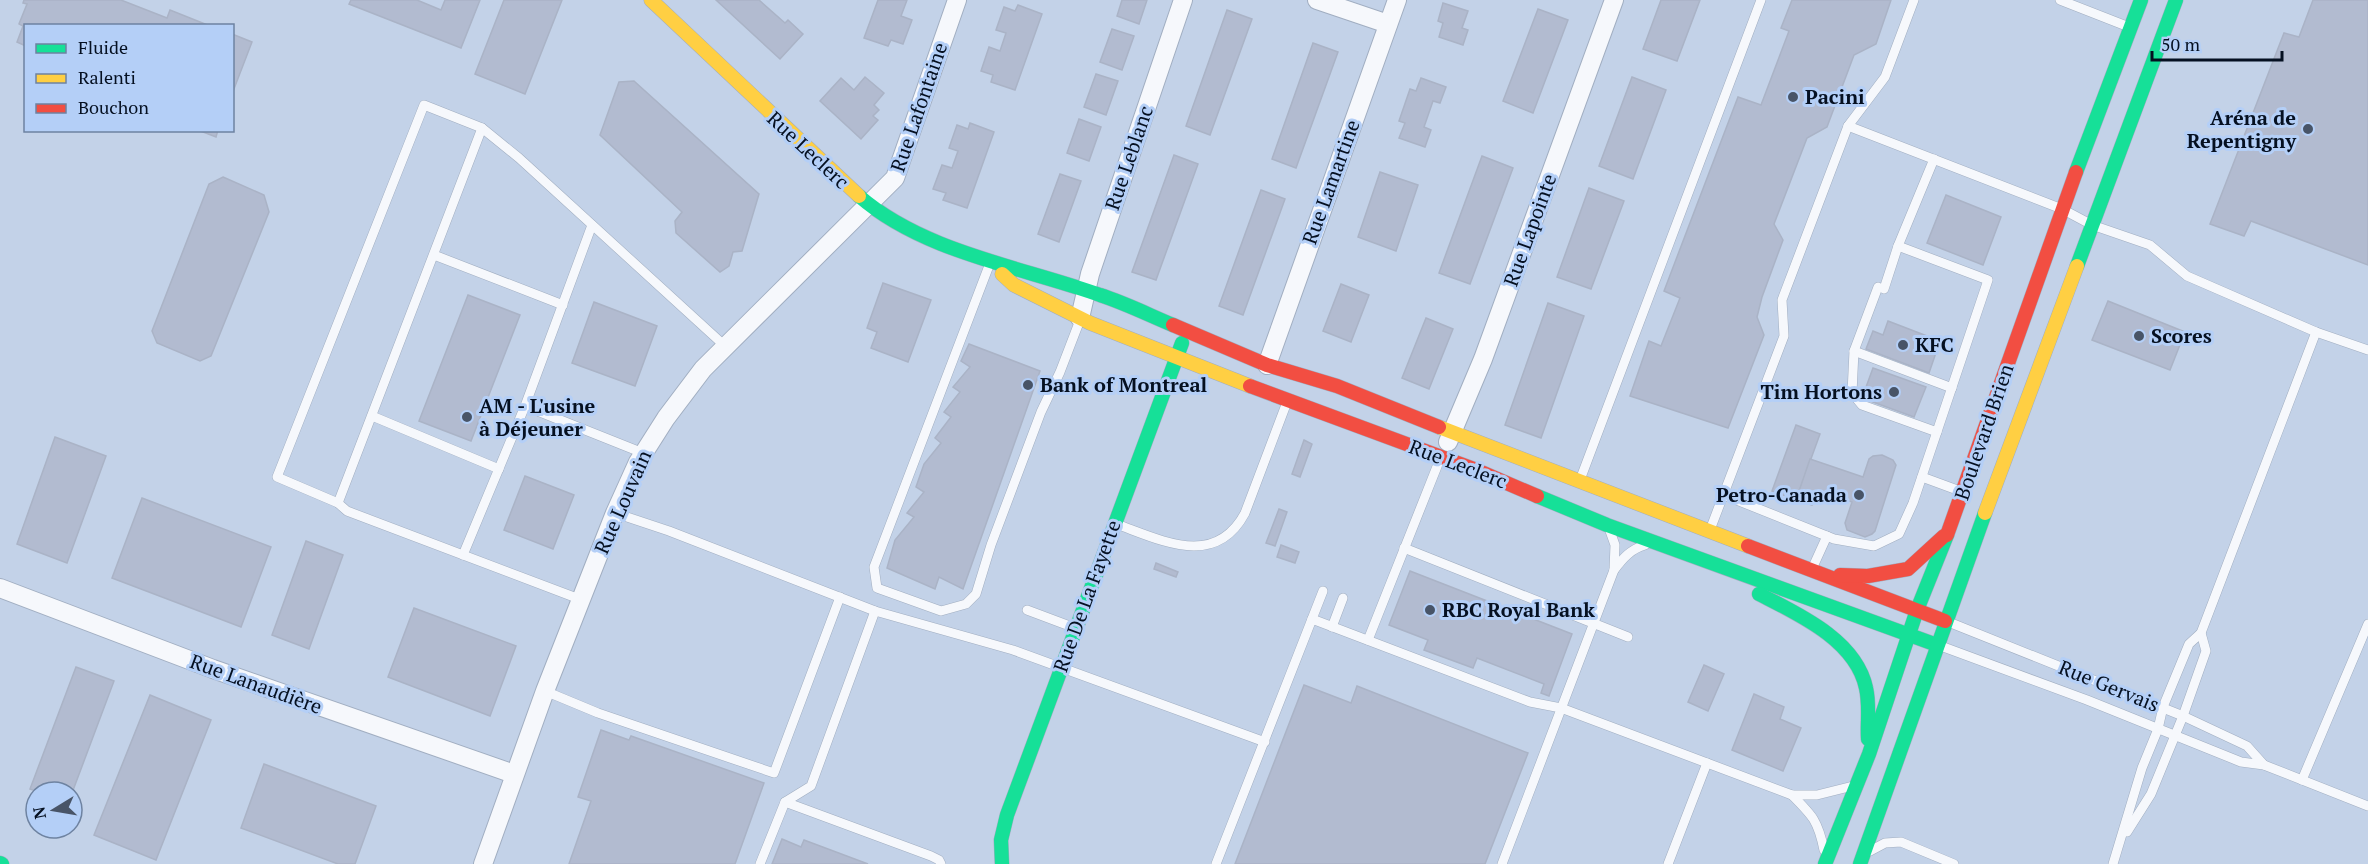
<svg xmlns="http://www.w3.org/2000/svg" width="2368" height="864" font-family="'PT Serif',serif">
	<rect width="100%" height="100%" fill="#c3d2e8"/>
	<!-- building -->
	<g fill="#b2bbd0" stroke="#aab3c6" stroke-width="1.5">
		<polygon points="24,0 121,0 167,18 170,10 210,26 26,26 26,46 17,42 23,26 19,24 27,4 23,3"/>
		<polygon points="351,0 417,0 441,10 445,0 480,0 461,48 349,4"/>
		<polygon points="504,0 562,0 525,94 475,74"/>
		<polygon points="716,0 759,0 785,23 788,20 803,34 780,59"/>
		<polygon points="878,0 907,0 901,16 912,20 903,44 891,40 888,46 864,38"/>
		<polygon points="1122,0 1147,0 1139,24 1117,16"/>
		<polygon points="1661,0 1700,0 1677,61 1643,49"/>
		<polygon points="1792,0 1891,0 1876,44 1854,55 1827,127 1807,138 1774,224 1783,240 1762,297 1757,317 1764,335 1728,428 1630,396 1649,341 1661,346 1680,298 1664,291 1738,97 1761,105 1789,31 1781,28"/>
		<polygon points="2313,0 2368,0 2368,265 2251,221 2244,236 2210,224 2284,33 2299,37"/>
		<polygon points="1443,3 1468,11 1462,28 1468,30 1463,45 1439,37 1443,23 1438,21"/>
		<polygon points="1018,5 1042,14 1015,90 991,82 993,75 981,71 989,47 1000,51 1006,33 996,30 1004,7 1015,11"/>
		<polygon points="1538,9 1568,20 1533,113 1503,101"/>
		<polygon points="1227,10 1252,19 1210,135 1186,126"/>
		<polygon points="1112,29 1134,36 1122,70 1100,62"/>
		<polygon points="232,34 252,42 232,94"/>
		<polygon points="1313,43 1338,52 1296,168 1272,159"/>
		<polygon points="1096,74 1118,81 1106,115 1084,107"/>
		<polygon points="865,77 884,93 874,105 879,110 873,116 878,120 861,139 820,101 841,78 854,90"/>
		<polygon points="1632,77 1666,90 1633,179 1599,166"/>
		<polygon points="1421,78 1446,87 1440,103 1433,101 1424,127 1431,130 1425,147 1399,138 1405,123 1399,121 1410,89 1416,91"/>
		<polygon points="634,81 759,194 742,251 733,252 729,266 720,272 676,233 675,221 682,212 600,135 619,82"/>
		<polygon points="1079,119 1101,127 1089,161 1067,153"/>
		<polygon points="970,123 994,132 967,208 943,200 946,193 933,189 942,165 952,168 958,151 949,148 957,125 968,129"/>
		<polygon points="198,130 218,130 216,137"/>
		<polygon points="1174,155 1198,164 1156,280 1132,272"/>
		<polygon points="1482,156 1513,168 1470,284 1439,273"/>
		<polygon points="1380,172 1418,185 1396,251 1358,237"/>
		<polygon points="1060,174 1081,181 1059,242 1038,234"/>
		<polygon points="223,177 264,195 269,212 211,356 200,361 157,343 152,331 209,184"/>
		<polygon points="1589,188 1624,201 1591,289 1557,277"/>
		<polygon points="1261,190 1285,199 1243,315 1219,306"/>
		<polygon points="1946,195 2001,217 1983,265 1927,243"/>
		<polygon points="883,283 931,300 908,362 871,348 877,332 867,328"/>
		<polygon points="1341,284 1369,295 1351,342 1323,331"/>
		<polygon points="468,295 520,315 471,441 419,421"/>
		<polygon points="2108,301 2185,332 2170,370 2092,340"/>
		<polygon points="594,302 657,326 635,386 572,363"/>
		<polygon points="1548,303 1584,316 1541,438 1505,425"/>
		<polygon points="1426,318 1453,329 1429,389 1402,378"/>
		<polygon points="1888,321 1940,341 1929,373 1866,349 1873,331 1883,335"/>
		<polygon points="969,344 1040,371 963,589 939,577 935,589 887,568 895,540 914,517 907,513 924,492 916,487 924,464 941,443 935,438 951,417 944,412 960,392 953,387 970,367 961,361"/>
		<polygon points="1873,368 1926,387 1914,417 1862,398"/>
		<polygon points="1796,425 1820,434 1796,500 1772,491"/>
		<polygon points="55,437 106,456 67,563 17,544"/>
		<polygon points="1304,440 1312,444 1300,477 1292,474"/>
		<polygon points="1882,455 1893,460 1896,465 1875,531 1872,534 1865,537 1847,530 1845,523 1852,502 1817,490 1812,505 1796,500 1810,459 1863,477 1869,459 1873,456"/>
		<polygon points="525,476 574,495 553,549 504,530"/>
		<polygon points="142,498 271,547 241,627 112,578"/>
		<polygon points="1279,509 1287,512 1275,546 1266,543"/>
		<polygon points="306,541 343,555 309,649 272,635"/>
		<polygon points="1281,545 1299,552 1295,563 1277,557"/>
		<polygon points="1156,563 1178,572 1176,577 1154,569"/>
		<polygon points="1410,571 1572,634 1549,696 1541,693 1544,684 1477,658 1473,668 1424,650 1428,640 1389,625"/>
		<polygon points="414,608 516,646 490,716 388,677"/>
		<polygon points="1704,665 1724,674 1708,711 1688,702"/>
		<polygon points="76,667 114,681 72,793 39,792 30,789"/>
		<polygon points="1304,685 1351,703 1357,686 1528,753 1485,864 1235,864"/>
		<polygon points="1754,694 1784,707 1780,719 1801,728 1783,771 1732,750"/>
		<polygon points="150,695 211,720 156,860 94,835"/>
		<polygon points="601,730 629,740 631,736 764,783 735,864 569,864 591,801 578,797"/>
		<polygon points="264,764 376,806 355,864 338,864 241,828"/>
		<polygon points="782,839 801,847 804,840 868,864 772,864"/>
	</g>
	<g fill="none" stroke-linecap="round" stroke-linejoin="round">
		<!-- lane casing -->
		<g stroke="#a1aec1" stroke-width="10">
			<g id="lane">
				<polyline points="2060,0 2129,27"/>
				<polyline points="1848,126 2062,209 2092,225 2150,245 2187,276 2316,332 2368,350"/>
				<polyline points="592,225 525,406 643,453"/>
				<polyline points="434,255 563,305"/>
				<polyline points="990,263 874,567 877,588 941,611 966,604 976,594 991,545 1041,412 1060,372 1080,320"/>
				<polyline points="1878,287 1854,351 1852,393 1862,405 1937,432"/>
				<polyline points="1884,289 1898,246 1934,159"/>
				<polyline points="1854,351 1952,388"/>
				<polyline points="372,416 499,469"/>
				<polyline points="1922,477 1960,491"/>
				<polyline points="1580,480 1761,0"/>
				<polyline points="1724,495 1834,539 1874,546 1899,534 1913,503 1988,280 1898,246"/>
				<polyline points="338,503 482,128"/>
				<polyline points="615,513 669,531 875,611 1013,650 1265,742"/>
				<path d="M1116 524C1161 540 1215 569 1245 513L1287 402"/>
				<polyline points="1710,530 1784,336 1782,300 1848,126 1885,77 1914,0"/>
				<polyline points="1610,531 1615,545 1614,570"/>
				<polyline points="1404,548 1628,637"/>
				<polyline points="463,555 525,406"/>
				<polyline points="1812,569 1827,536"/>
				<polyline points="582,600 347,511 338,503 277,477 424,105 482,128 519,158 726,347"/>
				<polyline points="1027,610 1075,628"/>
				<polyline points="1312,619 1323,591"/>
				<polyline points="1946,621 2183,716 2247,746 2264,765"/>
				<polyline points="1332,627 1343,598"/>
				<polyline points="1368,640 1440,459"/>
				<polyline points="1938,645 2087,700 2241,762 2264,765 2368,806"/>
				<polyline points="545,691 598,713 774,773 840,597"/>
				<polyline points="2302,780 2368,624"/>
				<path d="M1792 795C1813 816 1818 821 1824 850"/>
				<polyline points="785,802 931,856 939,860 941,864"/>
				<polyline points="2127,832 2151,794 2183,716 2206,651 2201,633"/>
				<polyline points="1870,851 1885,843 1901,842 1954,864"/>
				<polyline points="760,864 785,802 811,786 875,611"/>
				<polyline points="1216,864 1312,619 1530,702 1561,708 1792,795 1817,795 1853,786"/>
				<path d="M1502 864 1614 570C1623 558 1631 549 1645 545"/>
				<polyline points="1668,864 1707,763"/>
				<polyline points="2113,864 2142,768 2158,729 2163,707 2189,644 2201,633 2316,332"/>
			</g>
		</g>
		<!-- street casing -->
		<g stroke="#a1aec1" stroke-width="20">
			<g id="street">
				<polyline points="1317,0 1388,24"/>
				<polyline points="1080,318 1090,274 1183,0"/>
				<polyline points="1267,365 1397,0"/>
				<polyline points="1448,442 1483,359 1614,0"/>
				<polyline points="0,588 213,669 514,774"/>
				<polyline points="483,864 545,691 615,513 638,462 666,418 703,369 895,178 957,0"/>
			</g>
		</g>
		<!-- fast casing -->
		<g stroke="#a1aec1" stroke-width="15">
			<g id="fast">
				<polyline points="2076,172 2141,0"/>
				<path d="M859 196C923 252 1022 267 1100 295 1125 303 1149 315 1173 325"/>
				<polyline points="2077,266 2176,0"/>
				<polyline points="1537,496 1607,525 1937,645"/>
				<path d="M1759 594C1798 614 1856 640 1866 688 1870 705 1867 722 1868 739"/>
				<polyline points="0,863 2,864"/>
				<polyline points="1002,864 1001,840 1007,815 1182,343"/>
				<polyline points="1825,864 1869,754 1917,610 1947,535"/>
				<polyline points="1860,864 1985,513"/>
			</g>
		</g>
		<!-- slow casing -->
		<g stroke="#a1aec1" stroke-width="15">
			<g id="slow">
				<polyline points="651,0 859,196"/>
				<polyline points="1002,274 1014,285 1090,323 1250,386"/>
				<polyline points="1439,427 1748,546"/>
				<polyline points="1985,513 2077,266"/>
			</g>
		</g>
		<!-- jam casing -->
		<g stroke="#a1aec1" stroke-width="15">
			<g id="jam">
				<polyline points="1173,325 1267,365 1337,386 1439,427"/>
				<polyline points="1250,386 1474,469 1537,496"/>
				<polyline points="1947,535 2076,172"/>
				<polyline points="1748,546 1945,621"/>
				<polyline points="1840,575 1868,576 1908,569 1944,536"/>
			</g>
		</g>
		<!-- lane -->
		<use href="#lane" stroke="#f6f8fc" stroke-width="9"/>
		<!-- street -->
		<use href="#street" stroke="#f6f8fc" stroke-width="18"/>
		<!-- fast -->
		<use href="#fast" stroke="#16e098" stroke-width="14"/>
		<!-- slow -->
		<use href="#slow" stroke="#ffcf43" stroke-width="14"/>
		<!-- jam -->
		<use href="#jam" stroke="#f24e42" stroke-width="14"/>
	</g>
	<!-- markers -->
	<g fill="#485467" stroke="#b4cff7" stroke-width="2">
		<circle cx="1793" cy="97" r="6"/>
		<circle cx="2308" cy="129" r="6"/>
		<circle cx="2139" cy="336" r="6"/>
		<circle cx="1903" cy="345" r="6"/>
		<circle cx="1028" cy="385" r="6"/>
		<circle cx="1894" cy="392" r="6"/>
		<circle cx="467" cy="417" r="6"/>
		<circle cx="1859" cy="495" r="6"/>
		<circle cx="1430" cy="610" r="6"/>
	</g>
	<g text-anchor="middle" stroke-width="6" stroke-linejoin="round" paint-order="stroke">
		<!-- poi labels -->
		<g font-size="20" font-weight="bold" fill="#051021" stroke="#b4cff7" text-anchor="start">
			<text x="1805" y="104">Pacini</text>
			<text x="2296" y="125" text-anchor="end">Aréna de<tspan x="2296" dy="23">Repentigny</tspan></text>
			<text x="2151" y="343">Scores</text>
			<text x="1915" y="352">KFC</text>
			<text x="1040" y="392">Bank of Montreal</text>
			<text x="1882" y="399" text-anchor="end">Tim Hortons</text>
			<text x="479" y="413">AM - L'usine<tspan x="479" dy="23">à Déjeuner</tspan></text>
			<text x="1847" y="502" text-anchor="end">Petro-Canada</text>
			<text x="1442" y="617">RBC Royal Bank</text>
		</g>
		<!-- street labels -->
		<g font-size="20" fill="#051021" stroke="#b4cff7">
			<text transform="translate(919 107) rotate(-71)" y="7">Rue Lafontaine</text>
			<text transform="translate(808 150) rotate(43)" y="7">Rue Leclerc</text>
			<text transform="translate(1129 158) rotate(-71)" y="7">Rue Leblanc</text>
			<text transform="translate(1331 182) rotate(-70)" y="7">Rue Lamartine</text>
			<text transform="translate(1530 230) rotate(-70)" y="7">Rue Lapointe</text>
			<text transform="translate(1984 432) rotate(-71)" y="7">Boulevard Brien</text>
			<text transform="translate(1458 464) rotate(21)" y="7">Rue Leclerc</text>
			<text transform="translate(623 502) rotate(-66)" y="7">Rue Louvain</text>
			<text transform="translate(1087 596) rotate(-70)" y="7">Rue De La Fayette</text>
			<text transform="translate(256 684) rotate(20)" y="7">Rue Lanaudière</text>
			<text transform="translate(2109 686) rotate(22)" y="7">Rue Gervais</text>
		</g>
	</g>
	<!-- legend -->
	<rect x="24" y="24" width="210" height="108" fill="#b4cff7" stroke="#6e83a1" stroke-width="1.5"/>
	<rect x="36" y="44" width="30" height="9" fill="#16e098" stroke="#6e83a1" stroke-width="1.5"/>
	<text x="78" y="54" font-size="18" fill="#051021">Fluide</text>
	<rect x="36" y="74" width="30" height="9" fill="#ffcf43" stroke="#6e83a1" stroke-width="1.5"/>
	<text x="78" y="84" font-size="18" fill="#051021">Ralenti</text>
	<rect x="36" y="104" width="30" height="9" fill="#f24e42" stroke="#6e83a1" stroke-width="1.5"/>
	<text x="78" y="114" font-size="18" fill="#051021">Bouchon</text>
	<!-- north arrow -->
	<g transform="translate(54 810) rotate(259)"><circle r="28" fill="#b4cff7" stroke="#6e83a1" stroke-width="1.5"/>
	<path d="M0-4.5L10 22L0 15L-10 22Z" fill="#485467"/>
	<text y="-9" font-size="16" font-weight="bold" text-anchor="middle" fill="#051021">N</text>
	</g>
	<!-- scale -->
	<path d="M2152 51v9h130v-9" fill="none" stroke="#051021" stroke-width="3"/>
	<text x="2161" y="51" font-size="18" fill="#051021" stroke="#b4cff7" stroke-width="4.5" paint-order="stroke">50 m</text>
</svg>
